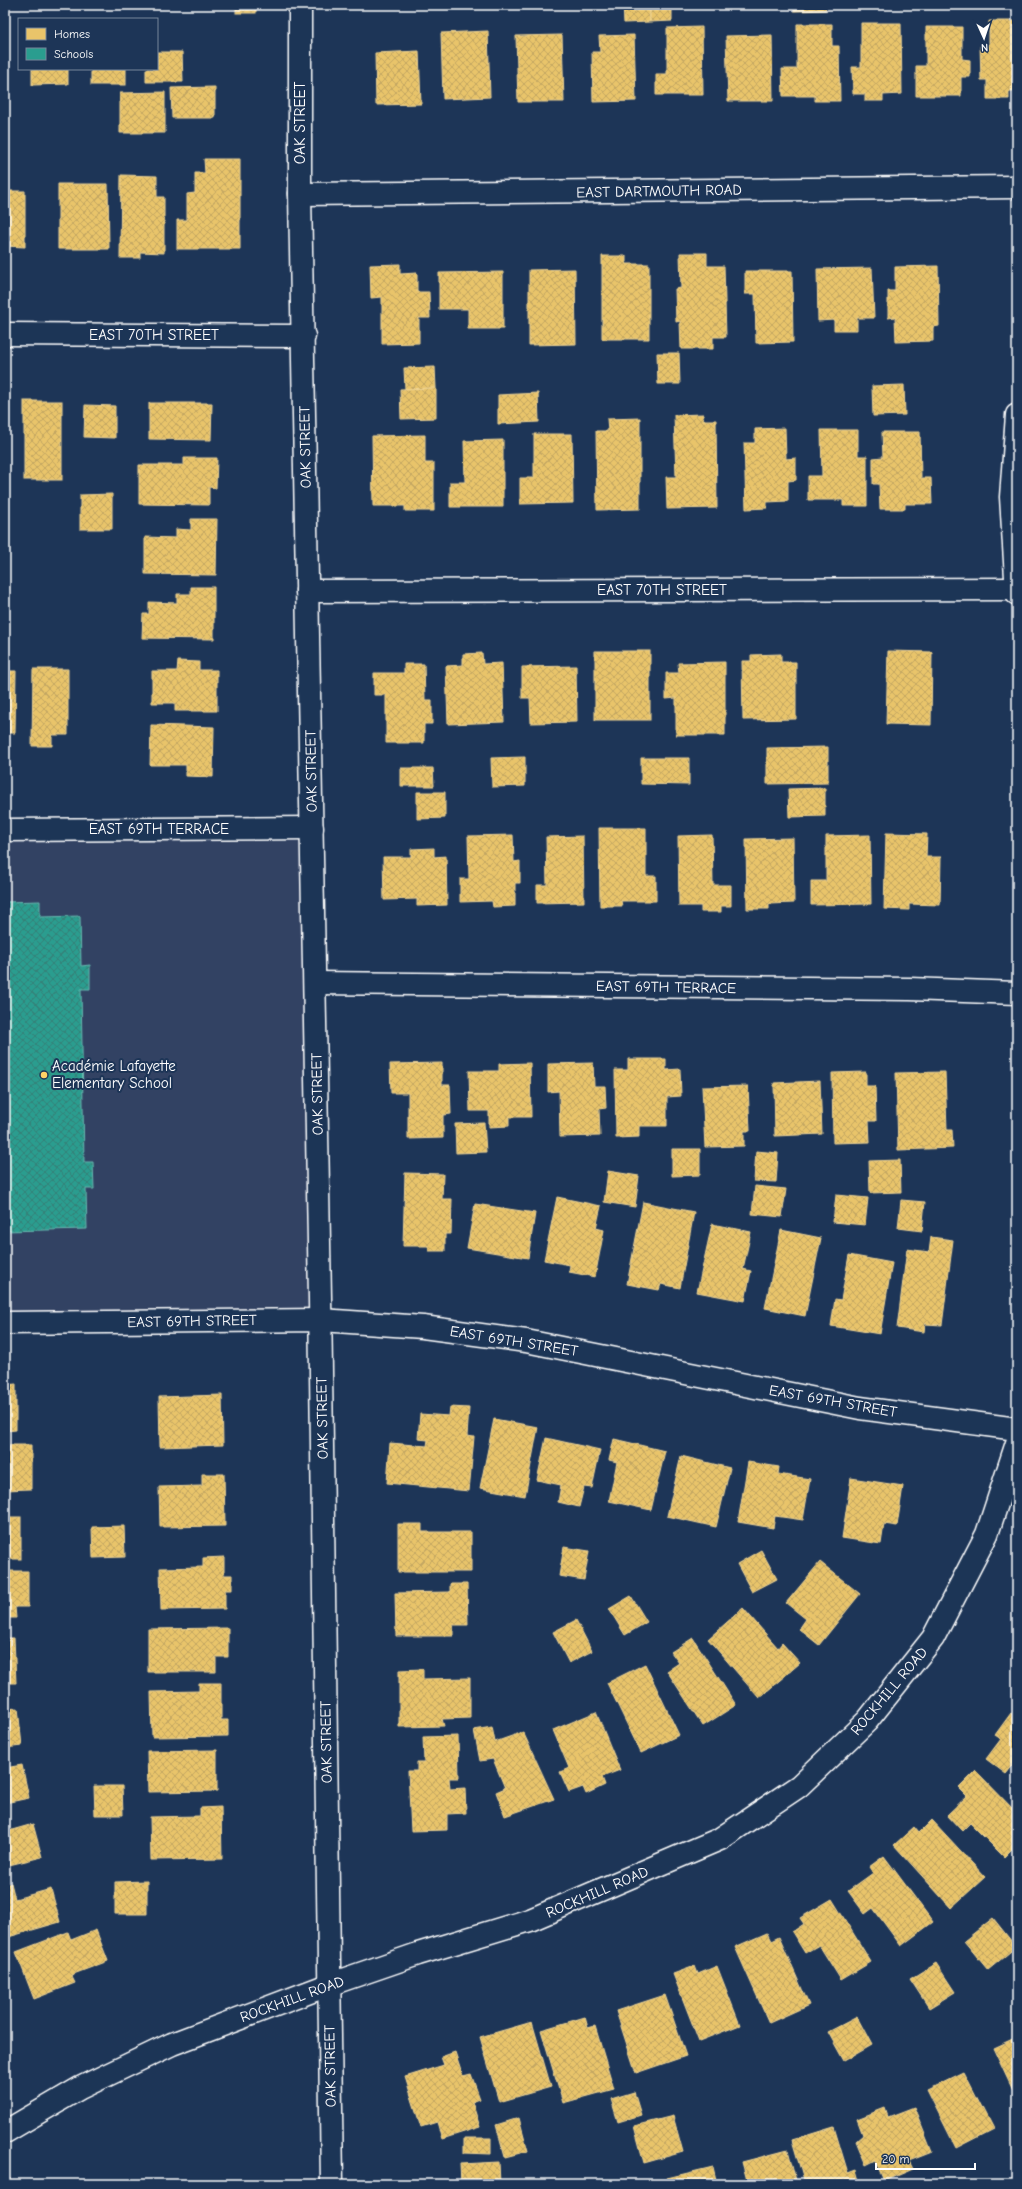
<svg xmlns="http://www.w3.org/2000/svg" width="1022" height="2189" font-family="'Comic Neue',sans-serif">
  <defs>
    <pattern id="homes-cross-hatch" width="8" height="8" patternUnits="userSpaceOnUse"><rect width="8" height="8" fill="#e9c46a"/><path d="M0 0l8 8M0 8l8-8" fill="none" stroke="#c2a662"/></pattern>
    <pattern id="schools-cross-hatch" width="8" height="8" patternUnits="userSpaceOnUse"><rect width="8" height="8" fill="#2a9d8f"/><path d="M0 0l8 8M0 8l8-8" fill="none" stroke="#368178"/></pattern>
  </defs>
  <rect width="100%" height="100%" fill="#1d3557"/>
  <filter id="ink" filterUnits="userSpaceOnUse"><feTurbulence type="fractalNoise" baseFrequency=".025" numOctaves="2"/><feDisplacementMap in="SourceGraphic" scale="8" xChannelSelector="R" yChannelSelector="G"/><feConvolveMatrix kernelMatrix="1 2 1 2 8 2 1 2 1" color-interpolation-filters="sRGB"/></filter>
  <g filter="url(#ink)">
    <!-- built -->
    <path fill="#314264" d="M5,841h296l9,472 -305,2z"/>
    <!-- homes -->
    <g fill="url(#homes-cross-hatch)" stroke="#f0d697">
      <rect x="236" y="5" width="20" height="8"/>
      <path d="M623,5h27v17l-26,1z"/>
      <path d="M650,5h22v16l-22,1z"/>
      <path d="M794,5h31l1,5 -32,1z"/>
      <path d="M900,5h27v1l-27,1z"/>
      <path d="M989,21h28v70h-8v8h-22v-19h-6l-1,-34 9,-1z"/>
      <path d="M861,23h40l1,71 -19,1v6h-18v-7h-12l-1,-27h9z"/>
      <path d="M797,24h35v22h7l1,55h-25v-5h-32l-1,-27h15z"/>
      <path d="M702,27l1,68h-47v-21h11v-46z"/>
      <path d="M926,27h36v32l8,1v17h-9v19h-45v-30h10z"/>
      <path d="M488,31l2,66 -47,2 -2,-66z"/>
      <path d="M562,35l2,67h-46l-2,-66z"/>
      <path d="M634,35l2,66 -43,1 -1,-50h8l-1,-16z"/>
      <path d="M772,35l1,66h-45l-2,-65z"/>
      <path d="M419,51l2,53 -45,1 -1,-52z"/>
      <path d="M157,52h25l1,30h-37v-13h11z"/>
      <path d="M32,69h36v15l-36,1z"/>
      <rect x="91" y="69" width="35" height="16"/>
      <path d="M215,87v31h-43l-1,-30z"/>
      <path d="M165,92v41h-45v-40z"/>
      <path d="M204,159h36v90h-63v-29h10v-26l8,-1v-20h10z"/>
      <path d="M121,175l36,1v21h7v56l-24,-1v6h-20z"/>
      <path d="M58,184h50l1,65h-51z"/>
      <path d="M5,191h20v56l-20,-1z"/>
      <path d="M680,253h27v13h17l2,71h-13v12h-32l-1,-28 -4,1 -1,-33 6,-1z"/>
      <path d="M602,256h24v8h23v75h-47z"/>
      <path d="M400,264v10l17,-1v19h12l1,26h-11v25l-37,1v-47l-11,1 -1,-33z"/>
      <path d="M938,266l1,60 -6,1v14l-37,1 -1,-25 -7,1v-27h7v-24z"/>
      <path d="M872,268l2,50h-17v12h-23v-10l-16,1 -1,-52z"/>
      <path d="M575,269l1,75 -47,1v-75z"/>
      <path d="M745,271h47l1,71 -37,1 -1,-49h-10z"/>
      <path d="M503,272v57h-35v-20h-29v-36z"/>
      <path d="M657,353h22l1,31h-22z"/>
      <path d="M435,367l1,21 -31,1 -1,-21z"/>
      <path d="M904,385l1,30 -32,1 -1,-30z"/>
      <path d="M436,388v30l-35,1 -1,-30z"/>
      <path d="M538,393l1,29 -41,2v-29z"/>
      <rect x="24" y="401" width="38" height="79"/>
      <path d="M149,403h63l-1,37 -62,-1z"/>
      <path d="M85,405l30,1v32l-31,-1z"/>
      <path d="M703,414v6h13l1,88 -50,1 -1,-32h10l-2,-62z"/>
      <path d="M640,418v91l-43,1 -1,-79h12l-1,-12z"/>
      <path d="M785,428l1,31 10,-1v22l-8,1v20l-21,1v6l-21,1 -2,-66h11v-14z"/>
      <path d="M821,430h37v26h9v50h-24v-6h-35v-24h14z"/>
      <path d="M882,432h38l1,46h10l1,26h-27v5h-25l-1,-25h-6v-26l10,-1z"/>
      <path d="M534,434h38l1,69 -53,1v-26h14z"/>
      <path d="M425,435v28h9v48h-29v-5h-32l-1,-70z"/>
      <path d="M503,440v67h-53v-25h15l-1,-41z"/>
      <path d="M184,458h33l-1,30 -7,-1v18l-70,-1v-39h45z"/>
      <path d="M112,494v35h-32v-34z"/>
      <path d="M191,519h26l-1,56 -71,-1v-37l31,1v-9l15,1z"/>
      <path d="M191,587h23v52l-72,-1 1,-24h6v-12l28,1v-9h14z"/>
      <rect x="595" y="651" width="55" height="69"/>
      <path d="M888,651l44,1 -1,73 -45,-1z"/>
      <path d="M482,653l1,11 19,-1 2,59 -56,2 -2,-58 17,-1v-11z"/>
      <path d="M781,654v8h15v57l-53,1 -1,-59h9v-6z"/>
      <path d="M178,661l21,1v8h18v41h-42v-8h-23v-32h25z"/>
      <path d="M725,662v73h-49v-37l-10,1v-26h13l-1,-10z"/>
      <path d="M404,664h20l1,36h7v24h-8v19h-38v-48h-12v-22h30z"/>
      <path d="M576,666l1,56 -46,1 -1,-25h-8v-31z"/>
      <path d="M33,669h35v66h-16v11h-20z"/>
      <path d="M5,671h11l-1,62h-10z"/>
      <path d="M151,725l63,2 -1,50 -27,-1v-11h-36z"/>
      <path d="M828,747v36l-61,1v-36z"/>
      <path d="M525,757v29l-33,1 -1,-29z"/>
      <path d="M641,758h48v27l-48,-1z"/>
      <path d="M401,768h32l1,18h-33z"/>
      <path d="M825,788v28l-36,1 -1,-28z"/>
      <path d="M417,792h28v26l-28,1z"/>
      <path d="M599,828h47v48h10v25h-35l1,5h-22z"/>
      <path d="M886,833l41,1 -1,23h15l-1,48 -31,-1v6l-25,-1z"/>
      <path d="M513,835l1,27 6,-1v22h-5v23l-22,1 -1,-6 -32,1v-23h9l-1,-43z"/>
      <path d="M712,835l1,50h18v21h-10v6h-20v-6h-22l-1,-70z"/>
      <path d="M870,835l1,69 -60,1v-24h15v-45z"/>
      <path d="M583,836l1,66 -47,1v-18h10l-1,-48z"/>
      <path d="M793,838l1,65 -25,1v5h-22l-1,-70z"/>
      <path d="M434,848v9l12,-1 1,49 -30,1v-7l-33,1 -1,-43h28v-8z"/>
      <path d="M628,1059h38v11l14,-1 1,27 -14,1v29h-28v11l-23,1 -1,-68h13z"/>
      <path d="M442,1063v22h8l1,29 -8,1v23l-35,1v-46h-17l-1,-29z"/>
      <path d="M530,1063l1,54h-22v9l-20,1v-16h-19l-1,-40h30v-7z"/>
      <path d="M593,1063l1,23h11l1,22 -7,1 1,27 -40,1 -1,-46 -11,1v-28z"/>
      <path d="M866,1072v14h9l1,35h-7l1,21 -37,1 -1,-70z"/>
      <path d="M945,1072l2,58h5l1,18 -55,2 -2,-77z"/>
      <path d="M820,1081l2,53 -47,2 -1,-53z"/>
      <path d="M748,1086l2,45h-6v15l-39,1 -3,-60z"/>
      <path d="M484,1123l2,29 -30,1 -1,-29z"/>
      <path d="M672,1149h28v26l-28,1z"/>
      <path d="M756,1151l22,2 -2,29 -22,-1z"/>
      <path d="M900,1160l1,32 -31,1 -1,-32z"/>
      <path d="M608,1171l31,5 -4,31 -31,-5z"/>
      <path d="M405,1173l38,1 -1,25h10l-1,35h-6v17h-16l-1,-5h-25z"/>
      <path d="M755,1186l31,3 -4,28 -30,-3z"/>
      <path d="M836,1195l32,3 -3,27 -32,-3z"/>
      <path d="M557,1197l44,9 -5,22 8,2 -9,47 -26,-5 1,-7 -26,-5z"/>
      <path d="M901,1200l24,2 -3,29 -24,-3z"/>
      <path d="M643,1202l51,10 -14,76 -19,-4 -2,6 -32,-6z"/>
      <path d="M475,1204l60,9 -7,45 -61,-10z"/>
      <path d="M712,1224l39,8 -8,37 8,2 -6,30 -48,-9z"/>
      <path d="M781,1230l40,8 -16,78 -40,-8z"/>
      <path d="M931,1237l22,3 -11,85 -17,-1 -1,8 -27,-4 10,-79 22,3z"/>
      <path d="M849,1255l43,8 -12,71 -49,-8 4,-27 6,1z"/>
      <path d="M16,1384v46l-11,1v-46z"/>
      <path d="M222,1395l1,50 -63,2 -1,-50z"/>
      <path d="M450,1407l19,1 -2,28 7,1 -5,54 -82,-8 3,-40 37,3 1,-6 -10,-1 2,-25 29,2z"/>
      <path d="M494,1419l44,8 -13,69 -45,-8z"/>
      <path d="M546,1438l54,12 -8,38 -8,-1 -5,20 -21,-5 3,-17 -24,-5z"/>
      <path d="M614,1439l51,12 -14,59 -42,-9 8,-39 -8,-2z"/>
      <path d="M5,1445h26v44l-26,1z"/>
      <path d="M681,1456l49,12 -14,59 -49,-11z"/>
      <path d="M748,1462l31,5 -1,7 32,5 -7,41 -28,-4 -2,12 -35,-6z"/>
      <path d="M202,1474h22l1,52 -65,1 -1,-40 43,-1z"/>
      <path d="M851,1478l52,8 -6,40 -13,-2 -3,20 -39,-6z"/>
      <rect x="5" y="1517" width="16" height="42"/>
      <path d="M398,1524h24v8h49v40h-73z"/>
      <path d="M124,1526l1,31 -32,1 -1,-31z"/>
      <path d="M564,1547l25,4 -5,29 -25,-4z"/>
      <path d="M761,1550l16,29 -25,13 -15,-28z"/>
      <path d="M224,1557v18h8v15h-7v19l-64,1 -1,-42 43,-1v-9z"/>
      <path d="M820,1562l40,32 -41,51 -20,-16 7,-10 -20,-16z"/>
      <path d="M5,1571h23v36h-13l1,11h-11z"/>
      <path d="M450,1584h17l1,41h-15v11h-57l-1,-43 55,-1z"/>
      <path d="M631,1596l16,26 -22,13 -16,-26z"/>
      <path d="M743,1608l35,40 4,-5 18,20 -41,35 -51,-59z"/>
      <path d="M576,1620l16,31 -23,12 -16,-31z"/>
      <path d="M228,1628v29h-12v15h-68v-43z"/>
      <path d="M5,1638h9l2,45h-11z"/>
      <path d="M693,1638l43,67 -33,21 -36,-55 12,-8 -8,-11z"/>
      <path d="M645,1664l34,71 -38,18 -34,-70z"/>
      <path d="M423,1669v10l47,-1v40l-28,1 2,7 -45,1v-57z"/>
      <path d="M199,1683h22v37h7v16l-76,1 -1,-45 48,-1z"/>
      <path d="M18,1708l4,38 -17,2v-39z"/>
      <path d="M596,1712l24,58 -18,7 3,8 -19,9 -3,-7 -14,5 -9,-20 9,-4 -16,-38z"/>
      <path d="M1011,1713l6,4v49l-3,-2 -8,10 -20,-15 15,-20 -6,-4z"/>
      <path d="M492,1727l3,15 28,-10 31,67 -49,17 -9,-24 9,-4 -12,-29 -13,2 -6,-31z"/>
      <path d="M458,1736l1,42h-10l1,11 15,-1 1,25 -19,1v16l-36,1 -3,-60h9v-9h7l-1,-25z"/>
      <path d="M217,1750v41l-69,1 -1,-41z"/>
      <path d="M22,1765l7,33 -24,5v-35z"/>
      <path d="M976,1771l41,42v31l-13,13 -34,-34 -8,8 -15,-16 20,-19 -8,-8z"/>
      <path d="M94,1786h28l1,29h-28z"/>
      <path d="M221,1807l1,52 -71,1 -1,-43 50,-1v-8z"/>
      <path d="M932,1820l53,57 -34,31 -57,-63 20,-18 5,6z"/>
      <path d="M33,1824l9,33 -37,9v-34z"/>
      <path d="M884,1856l49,66 -32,24 -28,-38 -8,6 -17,-23 25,-18 -4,-6z"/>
      <path d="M147,1881v33h-32v-32z"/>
      <path d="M11,1883l4,16 36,-10 9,33 -55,16v-53z"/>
      <path d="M832,1899l39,63 -30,18 -22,-35 -14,8 -13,-21 12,-8 -4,-6z"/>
      <path d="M993,1918l23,29 -28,23 -24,-29z"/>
      <path d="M96,1930l12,31 -37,14 4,8 -41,16 -18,-47 52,-20 3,8z"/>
      <path d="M767,1933l4,8 8,-4 30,68 -40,18 -34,-76z"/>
      <path d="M936,1963l19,29 -26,16 -19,-29z"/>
      <path d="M695,1966l3,8 19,-8 23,59 -41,16 -26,-67z"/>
      <path d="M665,1995l21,61 -50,17 -20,-62z"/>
      <path d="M585,2017l3,11 7,-2 19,63 -51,14 -22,-73z"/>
      <path d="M857,2017l15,28 -28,16 -16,-29z"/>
      <path d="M532,2022l19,65 -52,15 -19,-65z"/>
      <path d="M1017,2037v62l-24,-51z"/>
      <path d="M455,2052l8,24 8,-2 9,25 -8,3 8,25 -38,12 -5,-17 -16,5 -16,-50 39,-12 -3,-8z"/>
      <path d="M964,2072l29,57 -37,19 -29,-58z"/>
      <path d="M634,2092l7,23 -23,7 -7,-23z"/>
      <path d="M914,2107l18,45 -23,9 4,8 -28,12 -9,-21 -10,5 -10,-24 7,-6 -6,-16 28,-11 3,9z"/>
      <path d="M673,2116l10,36 -39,11 -10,-37z"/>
      <path d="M519,2118l9,33 -23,6 -9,-32z"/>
      <path d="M834,2127l14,46 8,-3 4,14h-55l-13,-44z"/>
      <path d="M464,2138h27v16l-27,-1z"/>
      <path d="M788,2150l9,34h-49l-6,-22z"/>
      <path d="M499,2162l1,22h-39l-1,-20z"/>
      <path d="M713,2167l4,17h-48l-2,-6z"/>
    </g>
    <!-- schools -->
    <path fill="url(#schools-cross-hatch)" stroke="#6abab1" d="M40,901v16l40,-1 1,50 9,-1v24h-9l3,173h9l1,27h-8l1,40 -82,2v-329z"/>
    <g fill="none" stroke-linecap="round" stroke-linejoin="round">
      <!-- minor casing -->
      <g stroke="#fff" stroke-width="25">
        <g id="minor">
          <path d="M300,5v189l20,1104 12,886"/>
          <path d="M300,194l717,-7"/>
          <path d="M5,334l299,2"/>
          <path d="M1017,415l-6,82 6,97"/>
          <path d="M307,591l710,-2"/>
          <path d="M5,830l307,-2"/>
          <path d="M315,983l595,6 107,4"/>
          <path d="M5,1323l316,-3 102,7 103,14 334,67 157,21"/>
          <path d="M5,2132l75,-44 92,-44 156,-59 90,-31 112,-34 190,-81 79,-53 68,-65 66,-83 54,-104 30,-91"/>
        </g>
      </g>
      <!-- minor -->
      <use href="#minor" stroke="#1d3557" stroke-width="22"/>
    </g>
  </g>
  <!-- markers -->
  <circle fill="#ffd166" stroke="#1d3557" stroke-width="1.5" cx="44" cy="1075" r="4"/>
  <g text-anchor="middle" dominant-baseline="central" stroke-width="4" stroke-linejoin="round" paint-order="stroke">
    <!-- street labels -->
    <g font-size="15" fill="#fff" stroke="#1d3557">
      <text transform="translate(300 123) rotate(-90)">OAK STREET</text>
      <text transform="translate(659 191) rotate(-1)">EAST DARTMOUTH ROAD</text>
      <text x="154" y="335">EAST 70TH STREET</text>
      <text transform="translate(305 447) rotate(-91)">OAK STREET</text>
      <text x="662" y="590">EAST 70TH STREET</text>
      <text transform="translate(311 771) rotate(-91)">OAK STREET</text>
      <text x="159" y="829">EAST 69TH TERRACE</text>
      <text transform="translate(666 987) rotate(1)">EAST 69TH TERRACE</text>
      <text transform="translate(317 1094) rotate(-91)">OAK STREET</text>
      <text transform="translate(192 1321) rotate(-1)">EAST 69TH STREET</text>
      <text transform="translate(514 1341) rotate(9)">EAST 69TH STREET</text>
      <text transform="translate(833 1401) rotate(10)">EAST 69TH STREET</text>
      <text transform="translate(322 1418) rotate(-91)">OAK STREET</text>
      <text transform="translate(889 1691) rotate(-50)">ROCKHILL ROAD</text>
      <text transform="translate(326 1742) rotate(-91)">OAK STREET</text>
      <text transform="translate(597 1892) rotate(-23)">ROCKHILL ROAD</text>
      <text transform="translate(292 1999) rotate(-20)">ROCKHILL ROAD</text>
      <text transform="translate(330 2066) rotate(-91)">OAK STREET</text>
    </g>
    <!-- poi labels -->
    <g font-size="15" fill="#fff" stroke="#1d3557" text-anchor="start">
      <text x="52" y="1066">Académie Lafayette<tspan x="52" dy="17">Elementary School</tspan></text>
    </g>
  </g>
  <!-- margin -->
  <rect width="1022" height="2189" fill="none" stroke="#1d3557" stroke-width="20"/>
  <rect x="10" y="10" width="1002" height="2169" fill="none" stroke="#fff" stroke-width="1.5" filter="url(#ink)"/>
  <!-- legend -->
  <rect x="18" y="18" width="140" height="52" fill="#1d3557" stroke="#77869a"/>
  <rect x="26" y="28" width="20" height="12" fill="#e9c46a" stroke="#77869a"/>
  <text x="54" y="38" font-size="12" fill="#ffffff">Homes</text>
  <rect x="26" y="48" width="20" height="12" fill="#2a9d8f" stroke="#77869a"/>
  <text x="54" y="58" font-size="12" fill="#ffffff">Schools</text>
  <!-- north arrow -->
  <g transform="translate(984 38) rotate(177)" stroke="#1d3557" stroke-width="3" paint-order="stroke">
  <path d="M0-3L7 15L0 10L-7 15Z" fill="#ffffff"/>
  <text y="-6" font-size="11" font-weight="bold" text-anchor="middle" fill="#ffffff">N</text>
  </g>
  <!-- scale -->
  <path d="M876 2163v6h99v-6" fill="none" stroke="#ffffff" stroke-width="2"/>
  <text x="882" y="2163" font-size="12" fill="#ffffff" stroke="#1d3557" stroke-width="3" paint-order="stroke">20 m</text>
</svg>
